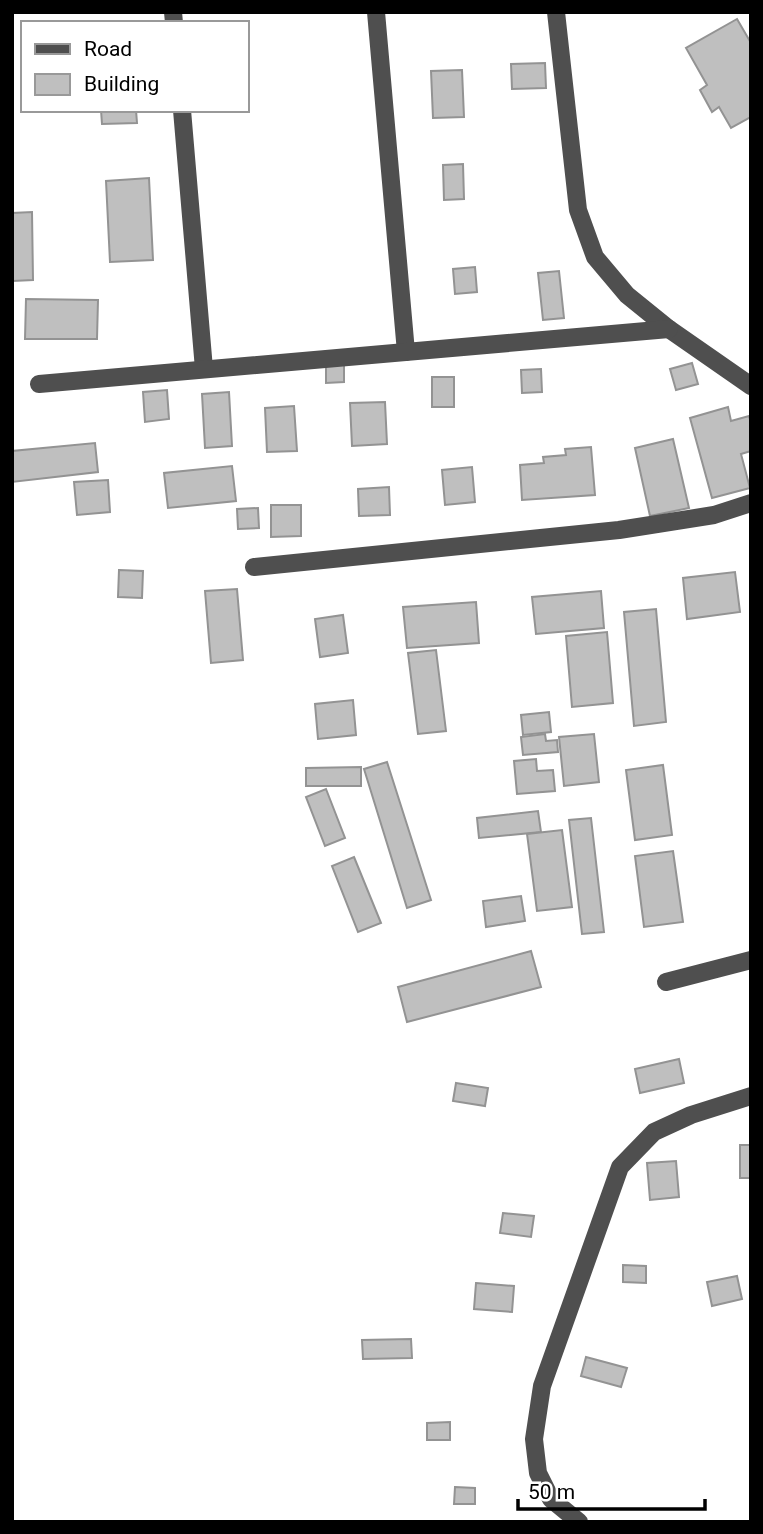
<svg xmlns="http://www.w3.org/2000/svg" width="763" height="1534" font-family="Roboto,sans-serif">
  <rect width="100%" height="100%" fill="#fff"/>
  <!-- building -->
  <g fill="#bfbfbf" stroke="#939393" stroke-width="2">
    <path d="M737,19l14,24v74l-20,11 -12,-21 -7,5 -12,-22 7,-5 -21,-37z"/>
    <path d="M545,63l1,25 -34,1 -1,-25z"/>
    <path d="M462,70l2,47 -31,1 -2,-47z"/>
    <path d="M101,110h35l1,13 -35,1z"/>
    <path d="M463,164l1,35 -20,1 -1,-35z"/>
    <path d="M149,178l4,82 -43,2 -4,-81z"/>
    <path d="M32,212l1,68 -20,1 -1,-68z"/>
    <path d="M475,267l2,25 -22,2 -2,-25z"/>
    <path d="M559,271l5,47 -21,2 -5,-47z"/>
    <path d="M26,299l72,1 -1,39h-72z"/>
    <path d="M692,363l6,21 -22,6 -6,-21z"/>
    <path d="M326,365h18v17l-18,1z"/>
    <path d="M541,369l1,23 -20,1 -1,-23z"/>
    <rect x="432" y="377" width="22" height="30"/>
    <path d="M167,390l2,29 -24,3 -2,-30z"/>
    <path d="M229,392l3,54 -27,2 -3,-54z"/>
    <path d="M385,402l2,42 -35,2 -2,-43z"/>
    <path d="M294,406l3,45 -30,1 -2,-44z"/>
    <path d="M728,407l3,14 18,-5 2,7v28l-10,3 9,34 -38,10 -22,-80z"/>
    <path d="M673,439l16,69 -39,8 -15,-68z"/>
    <path d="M95,443l3,29 -86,10v-31z"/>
    <path d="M591,447l4,48 -73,5 -2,-35 24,-2 -1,-6 23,-2 -1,-6z"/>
    <path d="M232,466l4,35 -68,7 -4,-35z"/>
    <path d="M472,467l3,35 -30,3 -3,-35z"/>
    <path d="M108,480l2,32 -33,3 -3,-33z"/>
    <path d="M389,487l1,28 -31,1 -1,-27z"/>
    <path d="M271,505h30v31l-30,1z"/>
    <path d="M258,508l1,20 -21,1 -1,-20z"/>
    <path d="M119,570l24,1 -1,27 -24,-1z"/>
    <path d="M735,572l5,40 -53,7 -4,-41z"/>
    <path d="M237,589l6,71 -32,3 -6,-72z"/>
    <path d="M601,591l3,37 -68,6 -4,-37z"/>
    <path d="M476,602l3,41 -72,5 -4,-41z"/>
    <path d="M656,609l10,113 -32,4 -10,-114z"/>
    <path d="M343,615l5,38 -28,4 -5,-38z"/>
    <path d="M607,632l6,71 -41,4 -6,-71z"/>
    <path d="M436,650l10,81 -28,3 -10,-81z"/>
    <path d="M353,700l3,35 -38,4 -3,-35z"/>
    <path d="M549,712l2,20 -28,3 -2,-20z"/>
    <path d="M545,734l1,7 11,-1 1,12 -35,3 -2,-18z"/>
    <path d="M594,734l5,48 -35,4 -5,-49z"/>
    <path d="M536,759l1,12 16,-1 2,21 -38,3 -3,-33z"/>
    <path d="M387,762l44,138 -24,8 -43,-139z"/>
    <path d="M663,765l9,70 -37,5 -9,-70z"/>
    <path d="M361,767v19h-55v-18z"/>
    <path d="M326,789l19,49 -20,8 -19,-49z"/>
    <path d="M538,811l3,21 -62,6 -2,-20z"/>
    <path d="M591,818l13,114 -22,2 -13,-114z"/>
    <path d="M562,830l10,77 -35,4 -10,-77z"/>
    <path d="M673,851l10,71 -39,5 -9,-71z"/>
    <path d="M354,857l27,66 -23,9 -26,-66z"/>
    <path d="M521,896l4,25 -39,6 -3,-26z"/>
    <path d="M531,951l10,36 -134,35 -9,-35z"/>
    <path d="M679,1059l5,24 -44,10 -5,-24z"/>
    <path d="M456,1083l32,5 -3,18 -32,-5z"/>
    <rect x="740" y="1145" width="11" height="33"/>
    <path d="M676,1161l3,36 -29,3 -3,-37z"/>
    <path d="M503,1213l31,3 -3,21 -31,-4z"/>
    <path d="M623,1265l23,1v17l-23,-1z"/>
    <path d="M737,1276l5,23 -30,7 -5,-24z"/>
    <path d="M476,1283l38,3 -2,26 -38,-3z"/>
    <path d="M411,1339l1,19 -49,1 -1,-19z"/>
    <path d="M586,1357l41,11 -6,19 -40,-11z"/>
    <path d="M450,1422v18h-23v-17z"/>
    <path d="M455,1487l20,1v16h-21z"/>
  </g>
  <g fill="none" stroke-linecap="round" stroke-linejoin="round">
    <!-- minor -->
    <g stroke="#4f4f4f" stroke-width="18">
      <path d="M173,12l1,11"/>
      <path d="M376,12l30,340"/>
      <path d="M556,12l22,198 17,47 32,38 42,34 82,57"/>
      <path d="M182,110l22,259"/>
      <path d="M39,384l630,-55"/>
      <path d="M254,567l365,-37 95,-15 37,-12"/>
      <path d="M666,982l85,-22"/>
      <path d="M579,1522l-28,-23 -13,-26 -4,-34 8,-53 78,-219 34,-35 37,-17 60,-19"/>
    </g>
  </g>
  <!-- border -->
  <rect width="763" height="1534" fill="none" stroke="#000000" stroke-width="28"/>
  <!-- legend -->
  <rect x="21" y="21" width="228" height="91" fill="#ffffff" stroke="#999999" stroke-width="2"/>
  <rect x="35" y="44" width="35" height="10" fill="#4f4f4f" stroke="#999999" stroke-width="2"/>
  <text x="84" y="56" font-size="21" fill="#000000">Road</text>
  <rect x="35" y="74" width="35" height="21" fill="#bfbfbf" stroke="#999999" stroke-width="2"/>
  <text x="84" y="91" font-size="21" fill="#000000">Building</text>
  <!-- scale -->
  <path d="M518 1499v10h187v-10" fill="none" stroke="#000000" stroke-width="3.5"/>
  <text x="528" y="1499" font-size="21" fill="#000000" stroke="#ffffff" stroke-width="5" paint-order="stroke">50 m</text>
</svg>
